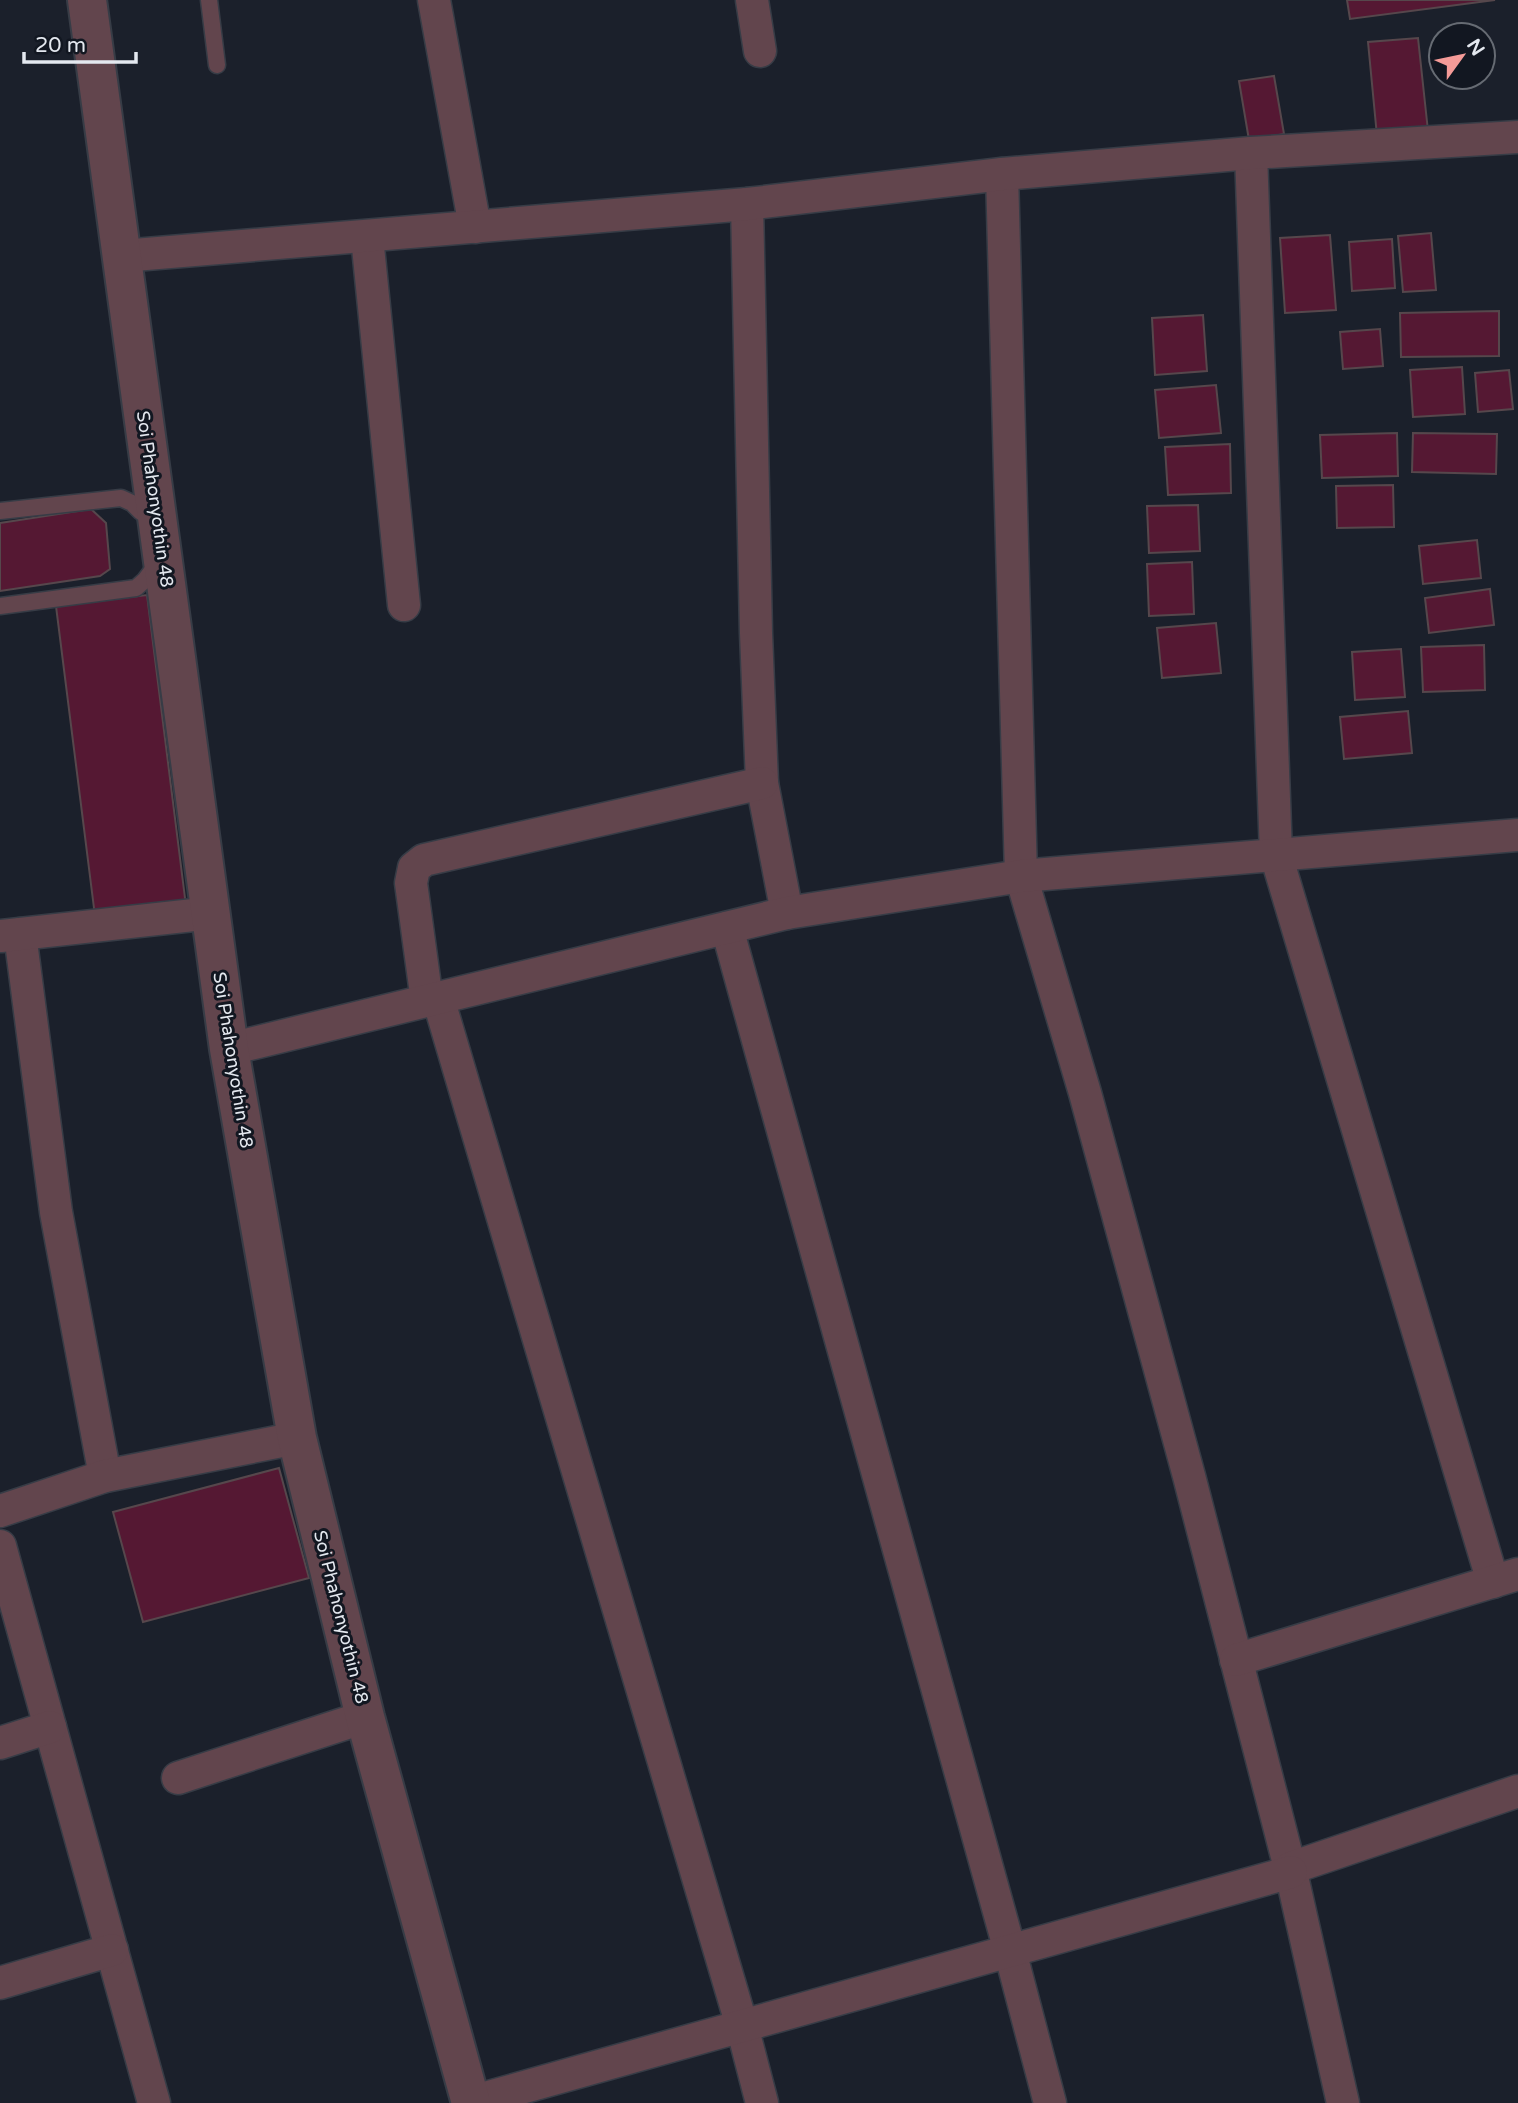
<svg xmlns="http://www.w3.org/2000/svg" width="1518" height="2103" font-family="'Varela Round',sans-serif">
  <rect width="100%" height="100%" fill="#1b202b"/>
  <!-- building -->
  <g fill="#551833" stroke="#56474c" stroke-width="2">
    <path d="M1347,0h148l-145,19z"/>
    <path d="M1418,38l10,93 -51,5 -9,-94z"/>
    <path d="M1274,76l10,58 -35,6 -10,-59z"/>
    <path d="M1431,233l5,57 -33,2 -5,-56z"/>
    <path d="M1330,235l6,75 -51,3 -5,-75z"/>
    <path d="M1392,239l3,49 -43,3 -3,-49z"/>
    <path d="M1499,311v45l-98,1 -1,-44z"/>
    <path d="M1203,315l4,56 -52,4 -3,-57z"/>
    <path d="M1380,329l3,37 -40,3 -3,-37z"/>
    <path d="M1462,367l3,47 -52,3 -3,-47z"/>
    <path d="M1509,370l4,39 -35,3 -3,-39z"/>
    <path d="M1216,385l5,48 -62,5 -4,-48z"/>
    <path d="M1397,433l1,43 -76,2 -2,-43z"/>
    <path d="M1413,433l84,1 -1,40 -84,-2z"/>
    <path d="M1230,444l1,49 -63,2 -3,-48z"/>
    <path d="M1393,485l1,42 -57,1 -1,-42z"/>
    <path d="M1198,505l2,46 -51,2 -2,-47z"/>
    <path d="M91,509l15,14 4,46 -10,7 -100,15v-68z"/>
    <path d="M1477,540l4,38 -58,6 -4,-38z"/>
    <path d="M1192,562l2,52 -45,2 -2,-52z"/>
    <path d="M1490,589l4,36 -65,8 -4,-35z"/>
    <path d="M147,595l39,311 -91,10 -39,-310z"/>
    <path d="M1216,623l5,50 -59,5 -5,-50z"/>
    <path d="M1484,645l1,45 -62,2 -2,-45z"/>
    <path d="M1401,649l4,48 -50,3 -3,-48z"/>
    <path d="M1408,711l4,42 -68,6 -4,-42z"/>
    <path d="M279,1468l30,110 -166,44 -30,-110z"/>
  </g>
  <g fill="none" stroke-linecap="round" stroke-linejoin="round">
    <!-- service casing -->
    <g stroke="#373c46" stroke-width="19">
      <g id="service">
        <path d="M209,0l8,65"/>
        <path d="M0,511l121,-13 11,5 9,9 13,-1"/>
        <path d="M0,606l136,-18 9,-8 6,-8 13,-2"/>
      </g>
    </g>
    <!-- minor casing -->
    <g stroke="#373c46" stroke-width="35">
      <g id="minor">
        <path d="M434,0l41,227"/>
        <path d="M752,0l8,51"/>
        <path d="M1251,153l25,702 217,727"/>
        <path d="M1002,174l19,702 64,217 104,383 102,396 52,231"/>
        <path d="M747,204l9,429 6,150 25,130"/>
        <path d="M367,237l37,368"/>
        <path d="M122,256l625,-52 255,-30 249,-21 267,-16"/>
        <path d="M727,928l283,1023 40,152"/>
        <path d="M20,934l36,278 49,264"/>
        <path d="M1,936l211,-23"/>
        <path d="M438,998l304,1028 20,77"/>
        <path d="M427,1001l-16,-118 3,-15 10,-8 338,-77"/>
        <path d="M229,1049l558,-136 234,-37 497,-41"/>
        <path d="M0,1511l105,-35 192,-38"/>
        <path d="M0,1546l154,557"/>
        <path d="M1236,1660l282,-86"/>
        <path d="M0,1743l50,-16"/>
        <path d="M178,1778l187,-61"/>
        <path d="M1291,1868l227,-77"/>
        <path d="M0,1983l112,-33"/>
        <path d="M471,2102l820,-230"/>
      </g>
    </g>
    <!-- tertiary casing -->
    <g stroke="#373c46" stroke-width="42">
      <path id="tertiary" d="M87,0l142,1049 68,389 68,279 106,386"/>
    </g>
    <!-- service -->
    <use href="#service" stroke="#62454d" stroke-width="16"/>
    <!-- minor -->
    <use href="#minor" stroke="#62454d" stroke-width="32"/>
    <!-- tertiary -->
    <use href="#tertiary" stroke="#62454d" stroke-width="38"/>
  </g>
  <g text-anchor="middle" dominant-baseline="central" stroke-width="6" stroke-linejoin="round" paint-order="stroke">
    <!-- street labels -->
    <g font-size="18" fill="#e4e8ef" stroke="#121721">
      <text transform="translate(155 499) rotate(82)">Soi Phahonyothin 48</text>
      <text transform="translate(233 1060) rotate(81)">Soi Phahonyothin 48</text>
      <text transform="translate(341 1617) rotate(76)">Soi Phahonyothin 48</text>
    </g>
  </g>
  <!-- north arrow -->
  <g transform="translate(1462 56) rotate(57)"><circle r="33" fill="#121721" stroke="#666b73" stroke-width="2"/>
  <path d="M0-5L12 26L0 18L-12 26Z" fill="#f59b98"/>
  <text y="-10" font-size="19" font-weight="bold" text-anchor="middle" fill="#e4e8ef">N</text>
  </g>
  <!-- scale -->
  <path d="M24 52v10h112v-10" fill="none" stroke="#e4e8ef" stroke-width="3.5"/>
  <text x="35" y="52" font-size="21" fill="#e4e8ef" stroke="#121721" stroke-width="5" paint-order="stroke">20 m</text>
</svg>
